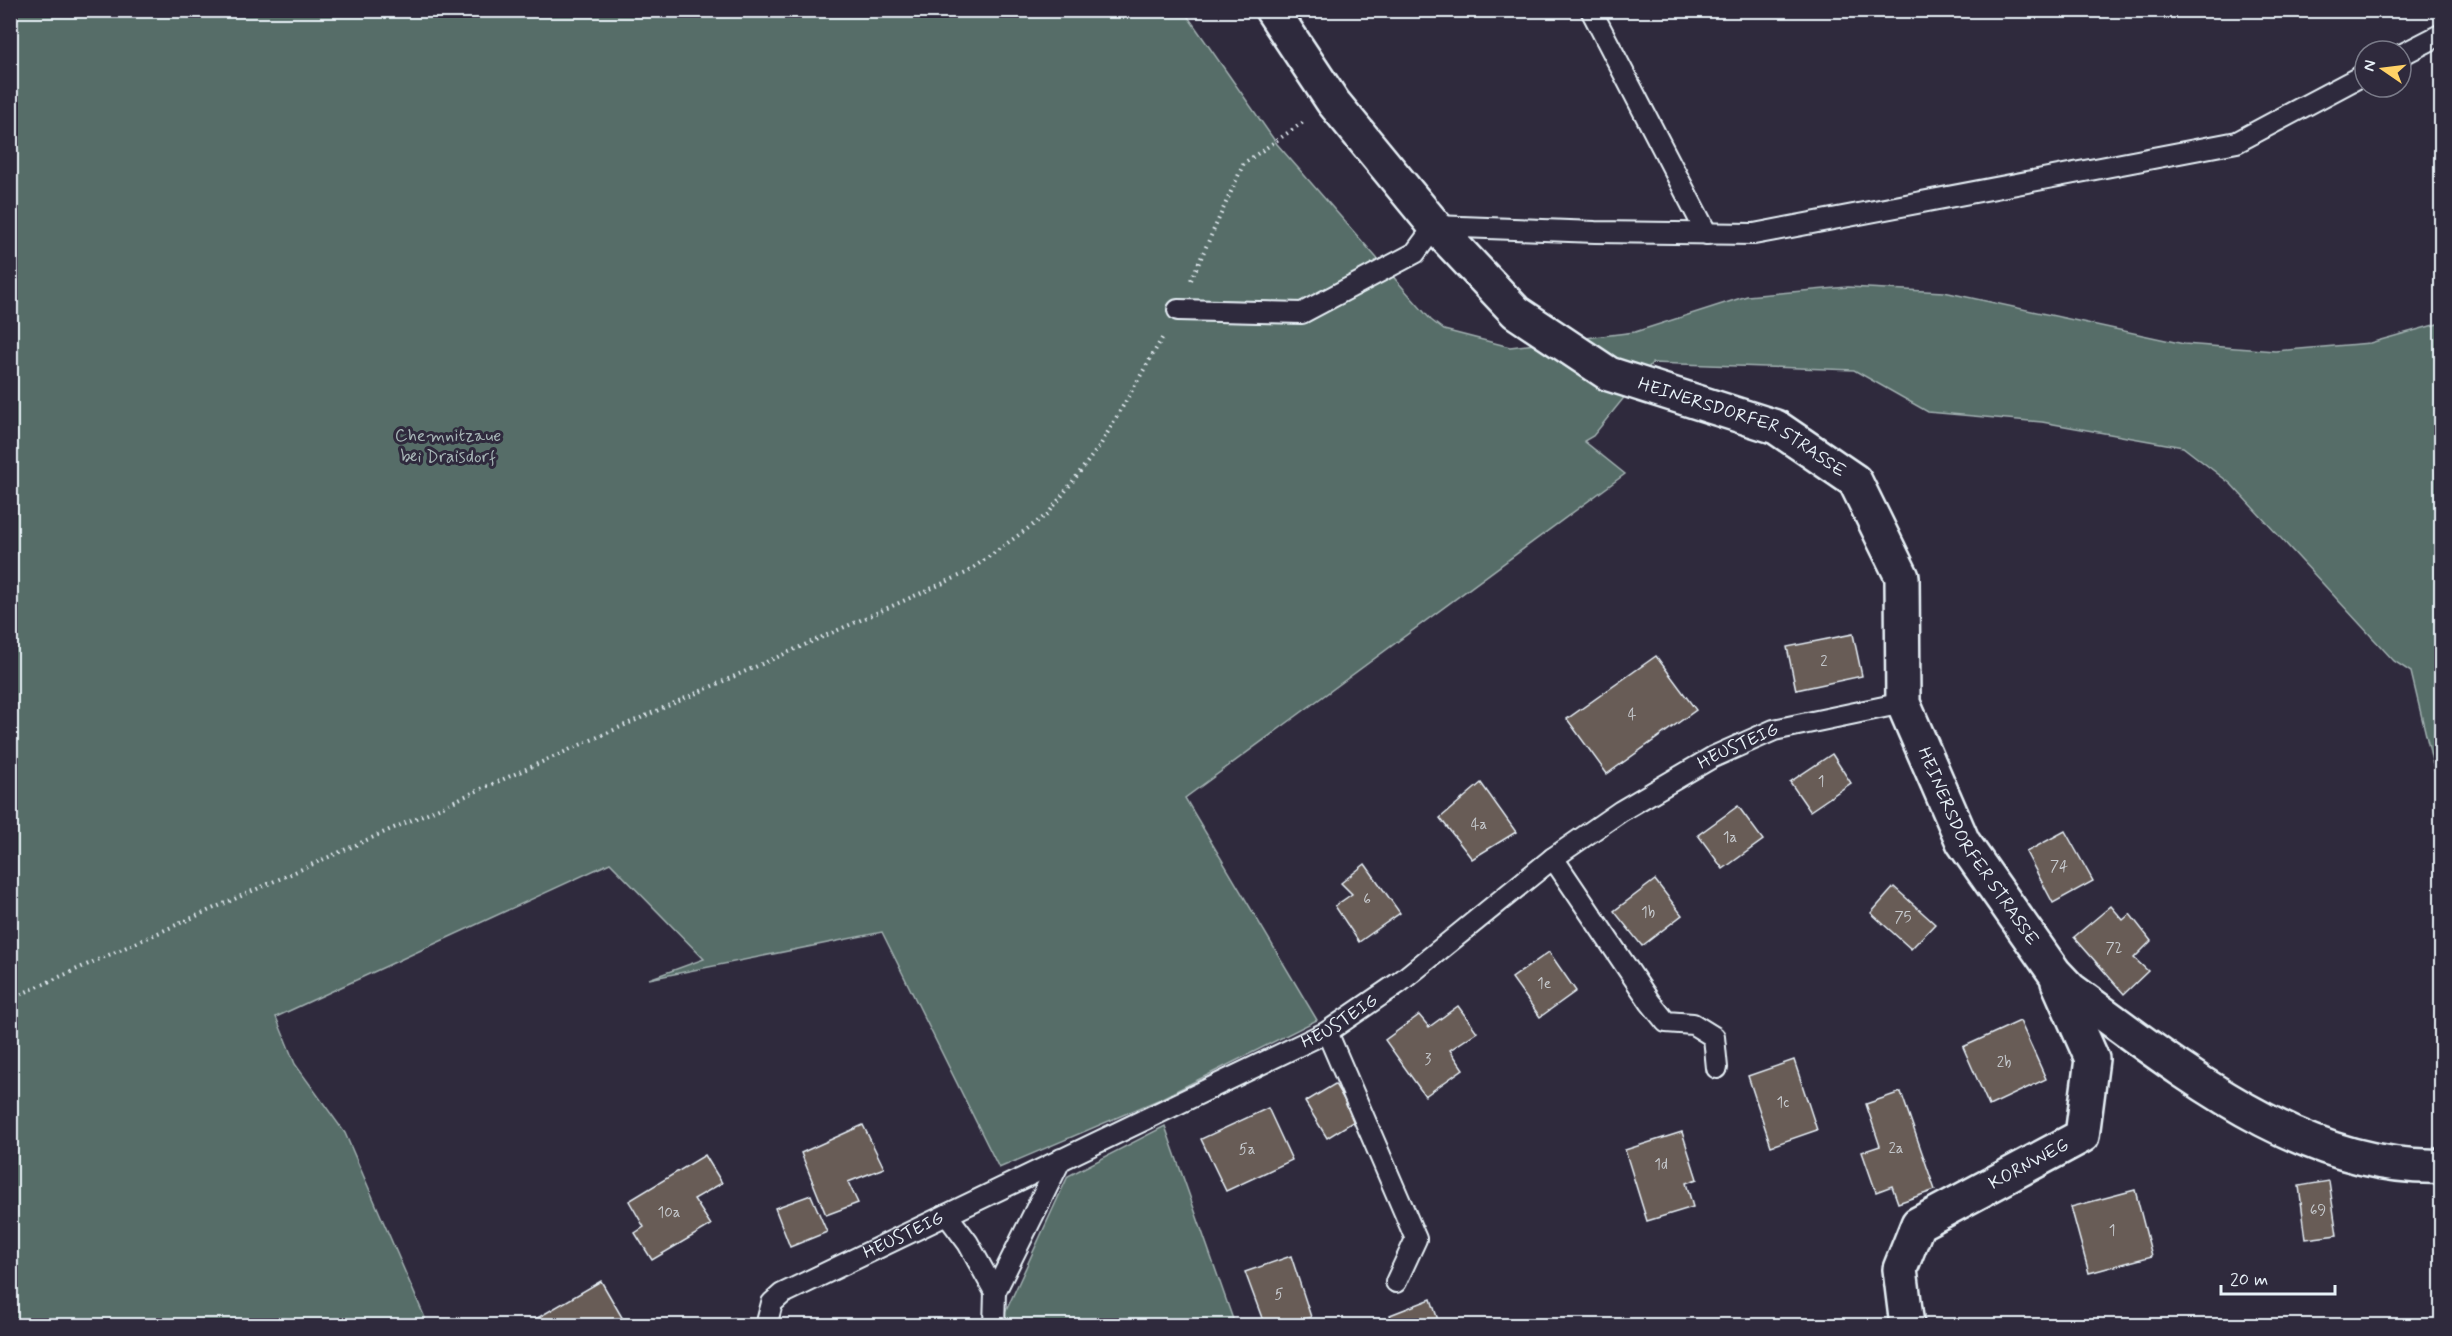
<svg xmlns="http://www.w3.org/2000/svg" width="2452" height="1336" font-family="Mynerve,sans-serif">
  <rect width="100%" height="100%" fill="#2f2a3d"/>
  <filter id="ink" filterUnits="userSpaceOnUse"><feTurbulence type="fractalNoise" baseFrequency=".0167" numOctaves="2"/><feDisplacementMap in="SourceGraphic" scale="12" xChannelSelector="R" yChannelSelector="G"/><feConvolveMatrix kernelMatrix="1 2 1 2 8 2 1 2 1" color-interpolation-filters="sRGB"/></filter>
  <g filter="url(#ink)">
    <!-- green -->
    <g fill="#576d68" stroke="#a0afb0" stroke-width="1.5">
      <path d="M10,11h1174l93,133 154,176 13,10 66,17 125,-15 112,-36 101,-9 96,5 240,52 91,7 95,-8 71,-20v475l-30,-126 -17,-11 -163,-177 -48,-37 -141,-25 -114,-10 -74,-42 -202,-7 -59,73 -9,5 41,33 -440,324 132,222 -159,80 -159,68 -117,-236 -233,47 55,-20 -94,-96 -334,154 19,47 50,69 83,192h-417z"/>
      <path d="M1165,1126l70,199 -236,1 69,-150z"/>
    </g>
    <!-- building -->
    <g fill="#685b57" stroke="#e8f1f8" stroke-width="1.5">
      <path d="M1853,634l9,42 -66,14 -9,-43z"/>
      <path d="M1656,656l40,54 -89,64 -40,-55z"/>
      <path d="M1832,754l19,29 -41,28 -20,-29z"/>
      <path d="M1481,783l35,49 -44,27 -32,-41z"/>
      <path d="M1738,806l25,34 -40,29 -25,-34z"/>
      <path d="M2065,831l28,50 -40,22 -27,-51z"/>
      <path d="M1365,864l35,49 -41,29 -24,-36 17,-12 -11,-11z"/>
      <path d="M1655,880l27,35 -40,31 -28,-35z"/>
      <path d="M1894,887l41,37 -24,25 -40,-36z"/>
      <path d="M2111,906l12,14 7,-6 21,27 -17,17 14,13 -24,23 -50,-57z"/>
      <path d="M1549,952l27,39 -36,26 -28,-39z"/>
      <path d="M1458,1006l19,26 -27,18 13,19 -38,27 -40,-56 34,-25 10,12z"/>
      <path d="M2020,1021l26,58 -57,27 -26,-59z"/>
      <path d="M1794,1060l23,70 -46,16 -23,-70z"/>
      <path d="M1335,1084l21,36 -29,18 -22,-36z"/>
      <path d="M1901,1092l34,98 -37,13 -6,-17 -16,6 -14,-40 18,-6 -14,-42z"/>
      <path d="M1268,1108l24,52 -66,31 -25,-52z"/>
      <path d="M863,1125l21,43 -36,14 10,21 -32,12 -25,-62z"/>
      <path d="M1682,1132l15,47 -11,4 7,24 -46,14 -22,-71z"/>
      <path d="M705,1155l17,28 -28,16 17,26 -59,35 -17,-27 9,-6 -15,-26z"/>
      <path d="M2329,1181l8,54 -31,4 -7,-53z"/>
      <path d="M2135,1190l17,66 -63,17 -18,-66z"/>
      <path d="M811,1195l16,37 -37,15 -15,-39z"/>
      <path d="M1291,1256l20,61 -23,9h-23l-20,-54z"/>
      <path d="M601,1281l26,45h-99l-1,-2z"/>
      <path d="M1431,1299l9,27h-46l-4,-11z"/>
    </g>
    <g fill="none" stroke-linecap="round" stroke-linejoin="round">
      <!-- service casing -->
      <g stroke="#e8f1f8" stroke-width="24">
        <g id="service">
          <path d="M1591,10l116,224"/>
          <path d="M2401,55l41,-21"/>
          <path d="M1178,310l124,3 113,-60 20,-27 160,6 159,2 483,-92 128,-68"/>
          <path d="M1553,858l97,144 16,20 27,2 21,13 3,31"/>
          <path d="M1327,1032l89,207 -20,43"/>
          <path d="M947,1215l21,28 27,49 -1,34"/>
          <path d="M995,1292l66,-133"/>
          <path id="s1" d="M766,1326l6,-23 10,-9 545,-262 73,-50 153,-124 68,-47 92,-54 61,-27 129,-27"/>
        </g>
      </g>
      <!-- minor casing -->
      <g stroke="#e8f1f8" stroke-width="38">
        <g id="minor">
          <path id="s2" d="M1272,10l61,92 102,124 81,86 93,62 167,53 79,54 47,96 1,126 60,139 91,130 17,18c108,78 230,181 371,176"/>
          <path id="s3" d="M1907,1326l-7,-57 18,-45 164,-88 10,-77 -34,-77"/>
        </g>
      </g>
      <!-- path -->
      <g stroke="#e8f1f8" stroke-width="4" stroke-dasharray="1.5 4.5" stroke-linecap="butt">
        <path d="M1191,280l53,-117 61,-42"/>
        <path d="M10,999l956,-426 82,-59 53,-70 63,-109"/>
        <path d="M724,1326l14,-9"/>
      </g>
      <!-- service -->
      <use href="#service" stroke="#2f2a3d" stroke-width="20"/>
      <!-- minor -->
      <use href="#minor" stroke="#2f2a3d" stroke-width="33"/>
    </g>
  </g>
  <g text-anchor="middle" dominant-baseline="central" stroke-width="6" stroke-linejoin="round" paint-order="stroke">
    <!-- number labels -->
    <g font-size="15" fill="#c8ccd0">
      <text x="1824" y="662">2</text>
      <text x="1632" y="715">4</text>
      <text x="1821" y="782">1</text>
      <text x="1479" y="825">4a</text>
      <text x="1730" y="838">1a</text>
      <text x="2059" y="867">74</text>
      <text x="1367" y="900">6</text>
      <text x="1648" y="913">1b</text>
      <text x="1903" y="918">75</text>
      <text x="2114" y="949">72</text>
      <text x="1544" y="984">1e</text>
      <text x="1428" y="1060">3</text>
      <text x="2004" y="1063">2b</text>
      <text x="1783" y="1103">1c</text>
      <text x="1896" y="1149">2a</text>
      <text x="1247" y="1150">5a</text>
      <text x="1661" y="1165">1d</text>
      <text x="2318" y="1211">69</text>
      <text x="669" y="1213">10a</text>
      <text x="2112" y="1231">1</text>
      <text x="1279" y="1295">5</text>
    </g>
    <!-- street labels -->
    <g font-size="18" fill="#e8f1f8" stroke="#2f2a3d">
      <text stroke="none"><textPath href="#s2" startOffset="645">HEINERSDORFER STRASSE</textPath></text>
      <text stroke="none"><textPath href="#s1" startOffset="1144">HEUSTEIG</textPath></text>
      <text stroke="none"><textPath href="#s2" startOffset="1167">HEINERSDORFER STRASSE</textPath></text>
      <text stroke="none"><textPath href="#s1" startOffset="658">HEUSTEIG</textPath></text>
      <text stroke="none"><textPath href="#s3" startOffset="232">KORNWEG</textPath></text>
      <text stroke="none"><textPath href="#s1" startOffset="172">HEUSTEIG</textPath></text>
    </g>
    <!-- park labels -->
    <g font-size="18" fill="#a7b6b7" stroke="#2f2a3d">
      <text x="448" y="436">Chemnitzaue<tspan x="448" dy="21">bei Draisdorf</tspan></text>
    </g>
  </g>
  <!-- margin -->
  <rect width="2452" height="1336" fill="none" stroke="#2f2a3d" stroke-width="36"/>
  <rect x="18" y="18" width="2416" height="1300" fill="none" stroke="#e8f1f8" stroke-width="2" filter="url(#ink)"/>
  <!-- north arrow -->
  <g transform="translate(2383 69) rotate(284)"><circle r="28" fill="#2f2a3d" stroke="#797a88" stroke-width="1.5"/>
  <path d="M0-4.5L10 22L0 15L-10 22Z" fill="#ffd166"/>
  <text y="-9" font-size="16" font-weight="bold" text-anchor="middle" fill="#e8f1f8">N</text>
  </g>
  <!-- scale -->
  <path d="M2221 1285v9h114v-9" fill="none" stroke="#e8f1f8" stroke-width="3"/>
  <text x="2230" y="1285" font-size="18" fill="#e8f1f8" stroke="#2f2a3d" stroke-width="4.5" paint-order="stroke">20 m</text>
</svg>
